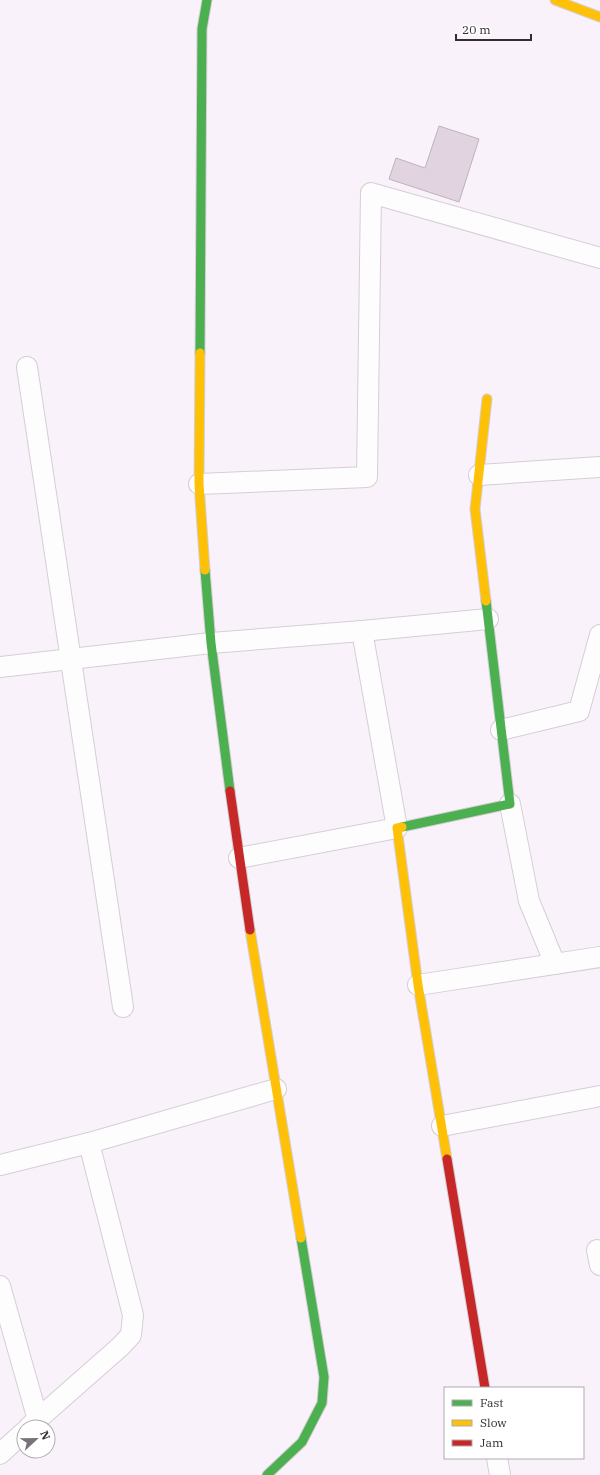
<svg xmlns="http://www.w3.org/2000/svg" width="600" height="1475" font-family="'IBM Plex Serif',serif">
  <rect width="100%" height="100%" fill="#faf2fa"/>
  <!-- building -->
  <path fill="#e2d3e1" stroke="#bbb4bb" d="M439,126l40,13 -20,63 -70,-23 7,-21 29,10z"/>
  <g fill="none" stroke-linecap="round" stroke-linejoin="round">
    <!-- street casing -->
    <g stroke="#d5ced5" stroke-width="22">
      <g id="street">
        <path d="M27,367l96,640"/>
        <path d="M479,475l121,-8"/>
        <path d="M199,484l168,-7 4,-284 229,65"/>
        <path d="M0,667l211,-24 151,-12 126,-12"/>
        <path d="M501,730l78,-19 21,-76"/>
        <path d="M510,804l19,97 26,63"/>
        <path d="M239,858l158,-30 -35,-197"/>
        <path d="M418,985l182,-28"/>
        <path d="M442,1126l158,-30"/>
        <path d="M0,1165l89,-22 187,-54"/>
        <path d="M597,1250l3,15"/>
        <path d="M0,1286l38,134"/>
        <path d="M29,1427l92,-81 10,-11 2,-20 -44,-172"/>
        <path d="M0,1454l24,-22"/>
        <path d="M497,1458l3,17"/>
      </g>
    </g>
    <!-- fast casing -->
    <g stroke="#d5ced5" stroke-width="11">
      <g id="fast">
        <path d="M200,353l2,-324 5,-29"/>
        <path d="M205,570l6,73 19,148"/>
        <path d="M402,827l108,-23 -24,-203"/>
        <path d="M267,1475l35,-33 20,-39 2,-26 -23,-139"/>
      </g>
    </g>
    <!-- slow casing -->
    <g stroke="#d5ced5" stroke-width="11">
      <g id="slow">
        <path d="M555,0l45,17"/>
        <path d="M200,353l-1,131 6,86"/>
        <path d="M486,601l-11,-92 12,-110"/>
        <path d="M402,827l-5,1 21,157 29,174"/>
        <path d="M250,930l51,308"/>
      </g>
    </g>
    <!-- jam casing -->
    <g stroke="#d5ced5" stroke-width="11">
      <g id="jam">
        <path d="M230,791l20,139"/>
        <path d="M447,1159l38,229"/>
      </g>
    </g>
    <!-- street -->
    <use href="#street" stroke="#fefdfe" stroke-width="20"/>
    <!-- fast -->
    <use href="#fast" stroke="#4caf50" stroke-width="9"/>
    <!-- slow -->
    <use href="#slow" stroke="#ffc107" stroke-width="9"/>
    <!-- jam -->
    <use href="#jam" stroke="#c62828" stroke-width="9"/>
  </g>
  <!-- legend -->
  <rect x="444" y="1387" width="140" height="72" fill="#ffffff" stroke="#aeabae"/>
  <rect x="452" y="1400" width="20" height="6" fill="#4caf50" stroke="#aeabae"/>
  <text x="480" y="1407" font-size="12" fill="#352d34">Fast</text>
  <rect x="452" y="1420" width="20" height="6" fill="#ffc107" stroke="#aeabae"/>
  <text x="480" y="1427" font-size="12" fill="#352d34">Slow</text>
  <rect x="452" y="1440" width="20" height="6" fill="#c62828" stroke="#aeabae"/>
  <text x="480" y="1447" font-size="12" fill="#352d34">Jam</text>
  <!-- north arrow -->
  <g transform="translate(36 1439) rotate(68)"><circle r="19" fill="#ffffff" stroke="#aeabae"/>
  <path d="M0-3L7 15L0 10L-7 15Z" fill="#7a7279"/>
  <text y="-6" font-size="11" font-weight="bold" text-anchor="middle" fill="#352d34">N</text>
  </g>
  <!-- scale -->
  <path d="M456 34v6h75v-6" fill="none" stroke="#352d34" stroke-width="2"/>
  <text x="462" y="34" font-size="12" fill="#352d34" stroke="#ffffff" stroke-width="3" paint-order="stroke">20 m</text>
</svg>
